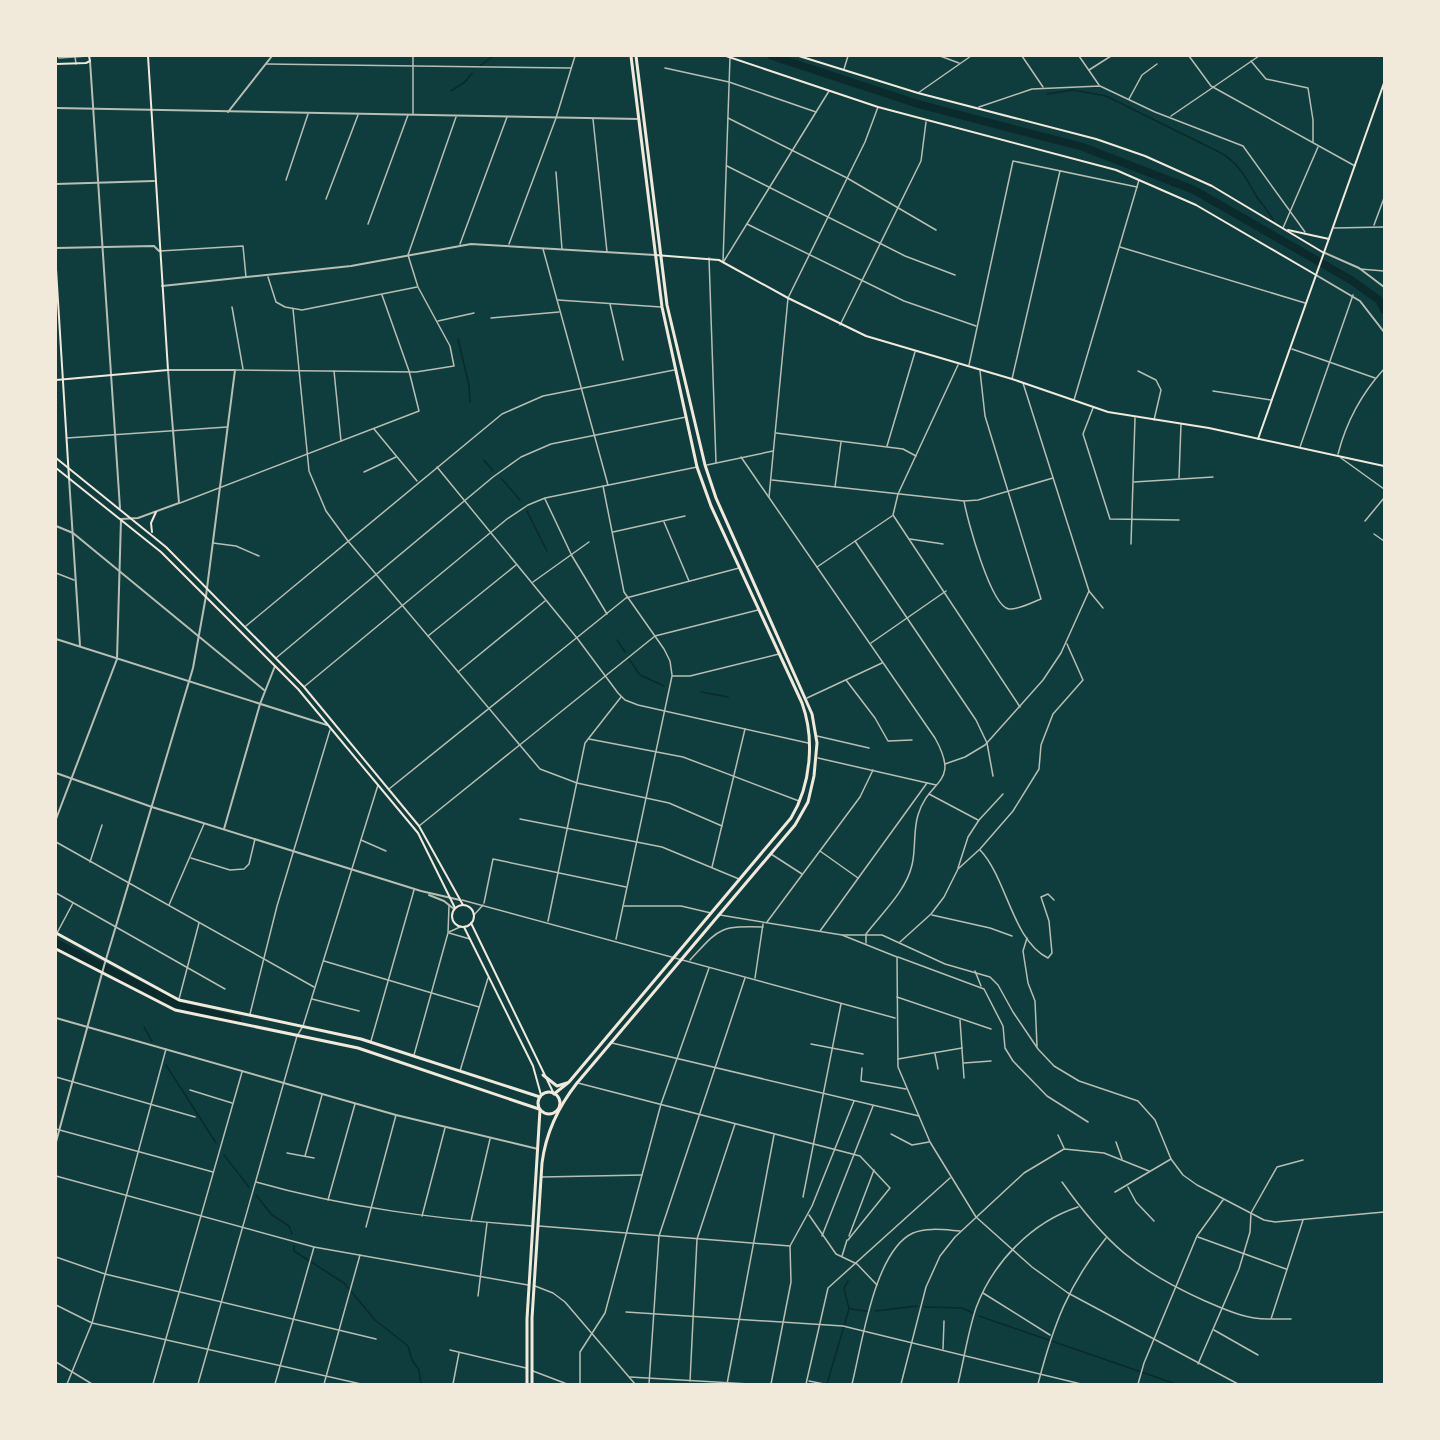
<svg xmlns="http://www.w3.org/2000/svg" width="1440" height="1440" font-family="'PT Sans Narrow',sans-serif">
  <rect width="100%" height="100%" fill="#0f3d3e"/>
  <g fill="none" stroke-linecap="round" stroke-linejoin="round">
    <!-- stream -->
    <g stroke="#0a2a2b" stroke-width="1.5">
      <path d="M480,66l13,-10"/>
      <path d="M451,91l14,-9 7,-9"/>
      <path d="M1047,94l26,-4 33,6 115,57c19,11 25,26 36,44 5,8 12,14 16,23"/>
      <path d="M458,339l11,46 1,17"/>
      <path d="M484,460l9,11"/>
      <path d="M501,478l19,22"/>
      <path d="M527,511l20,40"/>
      <path d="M617,640l8,12"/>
      <path d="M629,659l11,16 24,11"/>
      <path d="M701,692l27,5"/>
      <path d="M144,1027l8,14"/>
      <path d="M166,1065l50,78"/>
      <path d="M224,1155l25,32"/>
      <path d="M256,1195l16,20 17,11 3,8"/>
      <path d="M294,1246v5l50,32 31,37 33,26 4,14 7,10 2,14"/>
      <path d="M924,1307l38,1 11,5"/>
      <path d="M850,1309l17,2"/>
      <path d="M875,1311l42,-5"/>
      <path d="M979,1316l197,68"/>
      <path d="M827,1384l22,-75 -5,-21 4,-7"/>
    </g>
    <!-- river -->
    <g stroke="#0a2a2b" stroke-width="8">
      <path d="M772,56l146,48 165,43 111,43 157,90 28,20 5,10"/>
      <path d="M56,943l124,63 57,14"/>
    </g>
    <!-- pedestrian -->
    <g stroke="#b8beb3" stroke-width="1.5">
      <path d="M58,56l1,2 29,-2"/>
      <path d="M75,56l1,8"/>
    </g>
    <!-- minor -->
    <g stroke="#b8beb3" stroke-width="1.5">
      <path d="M413,56v58"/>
      <path d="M940,56l19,7"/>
      <path d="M1022,56l21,31"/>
      <path d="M1079,56l20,29"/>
      <path d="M1189,56l22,30 144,80"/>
      <path d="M1251,61l15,18 42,9 5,32v22"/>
      <path d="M266,64l305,4"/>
      <path d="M665,68l64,14 87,30"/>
      <path d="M844,69l4,-13"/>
      <path d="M1089,70l22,-14"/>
      <path d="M918,93l53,-37"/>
      <path d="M1129,99l13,-24 15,-11"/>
      <path d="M979,107l53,-18 68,-3 55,26 88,34 62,86"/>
      <path d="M1171,116l88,-60"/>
      <path d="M728,118l119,60 89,52"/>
      <path d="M593,119l14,133"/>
      <path d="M727,166l178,90 50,19"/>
      <path d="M556,172l6,77"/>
      <path d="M286,180l22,-66"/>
      <path d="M326,199l32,-84"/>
      <path d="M368,224l40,-109"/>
      <path d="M747,224l157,77 72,25"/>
      <path d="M1374,225l10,-27"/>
      <path d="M1283,228l35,-81"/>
      <path d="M1334,228l50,-1"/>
      <path d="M460,244l47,-127"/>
      <path d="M509,244l47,-126 19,-62"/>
      <path d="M1120,247l185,56"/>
      <path d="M543,249l65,236"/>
      <path d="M160,251l83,-5 3,31"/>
      <path d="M709,258l7,205"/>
      <path d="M724,261l105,-170"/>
      <path d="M723,262l7,-205"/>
      <path d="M1360,269l24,2"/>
      <path d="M268,277l8,25 9,5 17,3 115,-23"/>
      <path d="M558,300l103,7"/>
      <path d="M610,304l13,56"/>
      <path d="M232,307l11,62"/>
      <path d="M293,309l16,162 17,40 22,30 192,228 37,14 92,20 53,23"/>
      <path d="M491,318l68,-6"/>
      <path d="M438,321l36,-8"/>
      <path d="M840,325l81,-164 5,-39"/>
      <path d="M1292,349l83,29"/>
      <path d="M958,365l-60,129 -5,21 127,192"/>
      <path d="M969,365l44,-204 124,26"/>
      <path d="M235,370l181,2 38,-6 -4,-20 -32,-59 -10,-32 48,-138"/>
      <path d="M334,371l7,70"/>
      <path d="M1138,371l18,9 5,10 -7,30"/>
      <path d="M1012,379l48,-208"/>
      <path d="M1213,391l58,9"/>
      <path d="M1074,400l65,-220"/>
      <path d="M1093,408l-10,26 27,85 69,1"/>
      <path d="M374,429l43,52"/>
      <path d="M776,433l127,16 13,7"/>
      <path d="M67,438l160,-11"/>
      <path d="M887,446l28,-94"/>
      <path d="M1300,447l53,-152"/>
      <path d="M1338,454c8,-31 24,-61 46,-85"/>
      <path d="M741,457l194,281c26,47 -6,40 -17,77 -5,16 -2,34 -6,50 -6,26 -30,48 -46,69v9"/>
      <path d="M1341,458l43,31"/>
      <path d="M707,465l66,-14"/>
      <path d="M437,467l140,171 41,55 7,7 13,5 170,38"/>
      <path d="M364,472l32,-15"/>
      <path d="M1179,478l2,-54"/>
      <path d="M772,480l192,21 14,-1 75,-22"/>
      <path d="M1134,482l79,-5"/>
      <path d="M603,486l21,106 40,57 6,12 2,14"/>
      <path d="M835,487l6,-45"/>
      <path d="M769,497l19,-199 77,-156 13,-35"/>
      <path d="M545,499l27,57 35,58"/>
      <path d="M964,501c3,18 27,106 45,108 9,1 24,-7 32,-10l-56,-183 -5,-45"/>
      <path d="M180,503l239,-92 -10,-40 -27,-76"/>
      <path d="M1365,521l19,-23"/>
      <path d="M664,522l25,59"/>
      <path d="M613,532l72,-16"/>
      <path d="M1374,534l10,7"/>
      <path d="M910,539l33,5"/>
      <path d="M855,541l121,179 11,23 6,33"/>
      <path d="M213,543l23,3 23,10"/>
      <path d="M1131,544l4,-126"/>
      <path d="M817,567l75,-51"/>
      <path d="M56,573l18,7"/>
      <path d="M533,582l56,-40"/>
      <path d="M1089,591l14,17"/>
      <path d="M246,626l256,-212 41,-18 131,-26"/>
      <path d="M428,636l88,-71"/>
      <path d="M871,643l75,-52"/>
      <path d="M276,658l217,-181 28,-20 30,-13 135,-27"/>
      <path d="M458,672l87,-71"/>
      <path d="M846,680l29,38 13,23 24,-1"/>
      <path d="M305,686l202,-167 21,-14 17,-7 152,-31"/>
      <path d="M807,698l75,-35"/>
      <path d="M817,736l52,12"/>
      <path d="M589,739l94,18 116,44"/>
      <path d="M818,758l118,27"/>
      <path d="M945,764l20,-7 20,-12 58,-65 18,-27 28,-62 -66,-208"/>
      <path d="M389,789l237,-191 113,-30"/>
      <path d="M929,794l49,26"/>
      <path d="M520,819l142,28 77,32"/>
      <path d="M419,826l236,-190 103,-26"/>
      <path d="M361,840l25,11"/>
      <path d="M56,842l258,145"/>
      <path d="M980,850c27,28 32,90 68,108l4,-5 -3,-32 -8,-24 7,-3 6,6"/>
      <path d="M820,851l38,27"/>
      <path d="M771,854l31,20"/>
      <path d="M191,858l39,12 14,-1 5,-5 6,-25"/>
      <path d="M90,862l12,-37"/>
      <path d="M712,867l33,-138"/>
      <path d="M958,868l10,-31 11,-17 24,-26"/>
      <path d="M56,893l169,96"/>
      <path d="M462,900l433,118"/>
      <path d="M484,903l9,-44 133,28"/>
      <path d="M169,905l35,-81"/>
      <path d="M624,906h57l30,7"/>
      <path d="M474,915l9,-10"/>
      <path d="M720,915l122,20 55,22 1,110 32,75 46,75 56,50 36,26 170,91"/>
      <path d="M932,915l58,13 22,8"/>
      <path d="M548,921l37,-178 36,-46"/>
      <path d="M767,922l93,-125 13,-27"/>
      <path d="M820,931l107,-148"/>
      <path d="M449,932l11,-5"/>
      <path d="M57,933l16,-30"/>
      <path d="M449,933l21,6"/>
      <path d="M843,935h39l63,29 45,13 8,8 15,27 25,37 16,17 25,15 59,20 17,19 16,39 12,16 14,10 67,35 11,2 109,-10"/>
      <path d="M1027,938l-4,13 5,32 7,18 2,45"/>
      <path d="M616,939l56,-263h18l89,-22"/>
      <path d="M900,942l31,-28 13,-17 14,-28 22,-20 33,-38 26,-42 2,-24 12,-31 30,-34 -16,-36"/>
      <path d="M898,957l86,32 19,37 2,22 8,13 34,35 41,26"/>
      <path d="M690,960c30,-32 28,-34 73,-33"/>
      <path d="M324,961l155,46"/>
      <path d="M975,971l6,15"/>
      <path d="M755,978l8,-54"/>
      <path d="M897,997l94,32"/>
      <path d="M179,999l20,-76"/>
      <path d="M312,999l47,12"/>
      <path d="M250,1014l27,-108 53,-176"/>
      <path d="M960,1020l4,58"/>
      <path d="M371,1041l43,-151"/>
      <path d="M612,1043l307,73"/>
      <path d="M811,1044l52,10"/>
      <path d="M935,1054l3,15"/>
      <path d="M414,1055l34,-122 1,-27"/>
      <path d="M898,1059l64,-11"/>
      <path d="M964,1063l27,-2"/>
      <path d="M862,1068l-1,13 45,8"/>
      <path d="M460,1071l28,-93"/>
      <path d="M56,1077l139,40"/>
      <path d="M578,1083l282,73 30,32 -42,52"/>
      <path d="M190,1090l42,13"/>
      <path d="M56,1129l157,43"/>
      <path d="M891,1134l21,11 17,-3"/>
      <path d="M1058,1135l6,13"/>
      <path d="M1116,1142l6,17"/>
      <path d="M287,1153l27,5"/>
      <path d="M305,1156l17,-61"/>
      <path d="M56,1176l258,71 214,38"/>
      <path d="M542,1177l100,-2"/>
      <path d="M256,1182c91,26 182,37 276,44"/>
      <path d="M1062,1182c44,62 74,88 143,119 21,9 42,19 66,18l32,-99"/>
      <path d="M1128,1187l8,15 18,19"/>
      <path d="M1115,1192l56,-33"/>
      <path d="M803,1197l38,-193"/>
      <path d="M328,1200l27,-96"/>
      <path d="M809,1215l27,39 21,10 20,21"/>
      <path d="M422,1216l23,-88"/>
      <path d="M471,1221l19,-82"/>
      <path d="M539,1226l251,20"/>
      <path d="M366,1227l30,-112"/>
      <path d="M822,1236l51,-130"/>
      <path d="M849,1236l25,-66"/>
      <path d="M1198,1237l88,32"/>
      <path d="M842,1256l5,-16"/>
      <path d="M56,1257l49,17 271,65"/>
      <path d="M535,1286l18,7 12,9 70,82"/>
      <path d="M983,1293l67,42"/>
      <path d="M478,1296l9,-73"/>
      <path d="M56,1305l36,18 269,61"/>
      <path d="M626,1312l217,14 238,58"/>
      <path d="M1272,1319h19"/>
      <path d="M1214,1330l44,25"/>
      <path d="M943,1349l1,-28"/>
      <path d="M450,1350l76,18"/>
      <path d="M56,1362l36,22"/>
      <path d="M1198,1364l41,-95 11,-37 1,-19 26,-46 26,-7"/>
      <path d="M533,1371l34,13"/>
      <path d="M630,1377l119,7"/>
      <path d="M690,1381l7,-142 38,-115"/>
      <path d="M809,1381l15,3"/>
      <path d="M67,1384l25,-61 74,-274"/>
      <path d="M153,1384l89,-312"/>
      <path d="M198,1384l99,-348 6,-10 75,-241"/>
      <path d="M275,1384l39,-137"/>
      <path d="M324,1384l36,-129"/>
      <path d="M453,1384l6,-31"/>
      <path d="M580,1384v-32l25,-39 56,-209 48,-136"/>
      <path d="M649,1384l10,-148 86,-258"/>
      <path d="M727,1384l47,-249"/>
      <path d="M771,1384l20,-102 -1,-36 22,-40 42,-105"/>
      <path d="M806,1384l22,-96 122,-110"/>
      <path d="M852,1384c10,-39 22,-133 61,-151 14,-6 33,-3 47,-2"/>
      <path d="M901,1384l25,-97 14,-31 15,-19 69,-64 40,-24 40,4 45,18"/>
      <path d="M958,1384c6,-25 10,-52 18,-76 17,-46 56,-86 102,-101"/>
      <path d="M1038,1384c15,-58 30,-99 68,-146"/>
      <path d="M1138,1384l6,-21 53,-127 26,-36"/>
    </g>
    <!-- tertiary -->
    <g stroke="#b8beb3" stroke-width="2">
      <path d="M90,61l30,447"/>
      <path d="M56,108l583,11"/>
      <path d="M228,112l44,-56"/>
      <path d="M56,184l98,-3"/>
      <path d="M56,248l98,-2 5,5"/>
      <path d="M1325,253l34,15 25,19"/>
      <path d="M1316,275l44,26 24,31"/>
      <path d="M162,286l189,-20 120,-22 184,11"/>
      <path d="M69,478l11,168"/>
      <path d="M56,526l17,7 191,157"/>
      <path d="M56,639l271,86"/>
      <path d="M56,773l96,34 269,84 39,9"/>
      <path d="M56,819l61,-160 4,-140 17,-1 41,-15 -11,-133h67l-29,226 -13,72 -89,298 -48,176"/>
      <path d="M224,829l36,-125 15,-38"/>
      <path d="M429,895l15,6 10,8"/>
      <path d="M56,1018l340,97 142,34"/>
    </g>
    <!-- secondary -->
    <g stroke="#f1e9da" stroke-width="2">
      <path d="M726,56l152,51 238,63 80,35 120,70"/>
      <path d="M799,56l119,37 178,46 49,17 67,30 112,67"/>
      <path d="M56,64l30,-1 4,-2 -1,-5"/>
      <path d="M1288,230l41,9"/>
      <path d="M655,255l64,5 69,38 78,38 146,43 96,33 101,16 175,38"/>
      <path d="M56,269l13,209"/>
      <path d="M56,380l112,-10 -20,-314"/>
      <path d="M1258,439l126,-356"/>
      <path d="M56,458l110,89 138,140 115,139 44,79"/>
      <path d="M56,468l105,84 137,137 120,144 37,75"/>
      <path d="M152,532l-1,-9 5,-11"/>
      <circle cx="463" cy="916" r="11"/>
      <path d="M471,923l83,171"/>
      <path d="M464,927l69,139 8,29"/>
    </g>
    <!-- primary -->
    <g stroke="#f1e9da" stroke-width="3">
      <path d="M56,933l123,67 182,39 179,58"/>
      <path d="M56,949l119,61 183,38 181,61"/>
      <path d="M543,1075l14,11 10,-3"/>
      <circle cx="549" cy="1103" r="11"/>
      <path d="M554,1094l15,-12 222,-264c20,-33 24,-79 11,-115l-91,-197 -14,-39 -35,-160 -31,-251"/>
      <path d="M527,1384v-65l13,-209"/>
      <path d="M532,1384v-66l10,-155c4,-31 16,-56 35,-80l218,-258 13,-23 6,-26 3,-33 -5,-29 -96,-216 -11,-33 -38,-160 -31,-249"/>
    </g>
  </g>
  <!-- border -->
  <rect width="1440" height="1440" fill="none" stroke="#f1e9da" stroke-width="114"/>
</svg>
